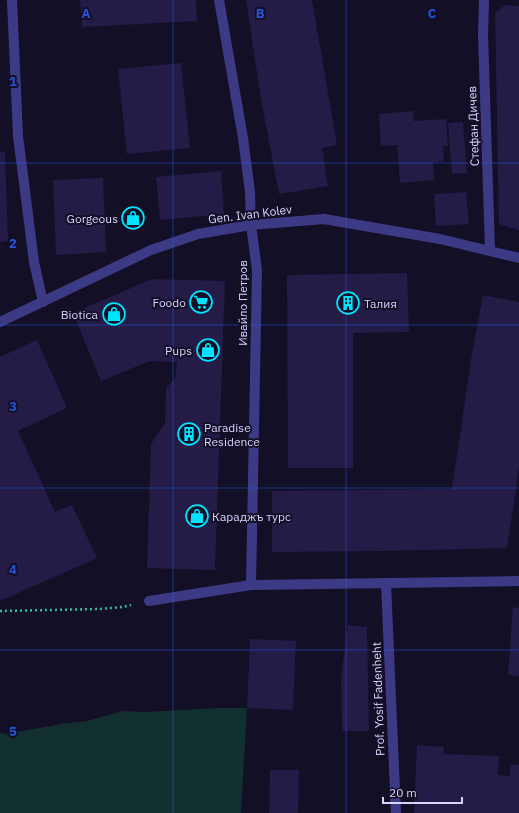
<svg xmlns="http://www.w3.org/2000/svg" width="519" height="813" font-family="'IBM Plex Sans',sans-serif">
  <rect width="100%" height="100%" fill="#130f26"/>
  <!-- green -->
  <path fill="#12302f" d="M217,708h30l-6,105h-241v-80l7,1 54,-10 26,-3 36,-10 23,1z"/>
  <!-- building -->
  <g fill="#241b47">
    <path d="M80,0h116l1,21 -115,6z"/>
    <path d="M246,0h66l25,145 -15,3 6,38 -49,8 -18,-95z"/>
    <path d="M505,5l14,1v224l-20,-6 -4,-211z"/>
    <path d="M181,63l9,85 -63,6 -9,-85z"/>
    <path d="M413,111l1,10 32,-2 2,27h-5l1,15 -11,1 1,18 -34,3 -3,-38 -16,1 -2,-32z"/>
    <path d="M463,122l4,51 -15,1 -4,-51z"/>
    <path d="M0,152h5l3,89 -8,1z"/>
    <path d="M221,171l3,43 -64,6 -4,-43z"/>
    <path d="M103,178l3,74 -50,3 -3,-75z"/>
    <path d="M466,192l3,32 -33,2 -2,-32z"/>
    <path d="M407,273l2,59 -56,1v135h-65l-1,-193z"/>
    <path d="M152,279l73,2 -10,289 -68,-2 4,-124 14,-21 1,-35 9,-9 2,-17 -27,-1 -49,20 -28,-68z"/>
    <path d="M483,295l36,7v166l-12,80 -124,3 -111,1v-61l180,-2 19,-129z"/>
    <path d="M37,340l30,68 -49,23 37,81 17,-7 25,53 -97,43v-244z"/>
    <path d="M513,607l6,1v68l-11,-1z"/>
    <path d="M348,625l19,2 2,104h-27l-1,-54z"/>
    <path d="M250,639l46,2 -3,69 -46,-2z"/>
    <path d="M417,745l27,2 -1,7 56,2 -1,19 12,1v-11h9v48h-105z"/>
    <path d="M270,770h29l-1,43h-29z"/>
  </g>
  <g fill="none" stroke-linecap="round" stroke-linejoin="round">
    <!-- path -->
    <path stroke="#2fb8b0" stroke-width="2.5" stroke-dasharray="2 3" stroke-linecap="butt" d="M0,611l99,-2 24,-2 8,-2"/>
    <!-- service -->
    <path stroke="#3d3a85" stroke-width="10" d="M386,583l10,230"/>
    <!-- minor -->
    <g stroke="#3d3a85" stroke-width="10">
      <path d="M12,0l6,136 16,126 9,40"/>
      <path d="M219,0l24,138 7,54 1,33 6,45 -6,315"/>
      <path d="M484,0l-1,35 7,215"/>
      <path d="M0,322l151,-72 47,-16 53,-9 73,-6 116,20 79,19"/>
      <path d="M149,601l102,-16 268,-4"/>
    </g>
  </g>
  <!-- grid -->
  <path fill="none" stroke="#2655da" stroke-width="1" stroke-opacity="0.55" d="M173,0v813M346,0v813M0,163h519M0,325h519M0,488h519M0,650h519"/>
  <!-- icons -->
  <defs>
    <g id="shop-ring" transform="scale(1.15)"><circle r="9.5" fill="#130f26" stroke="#00e5ff" stroke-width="1.5"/><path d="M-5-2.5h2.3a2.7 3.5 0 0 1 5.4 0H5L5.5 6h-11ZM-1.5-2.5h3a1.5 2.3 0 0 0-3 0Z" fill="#00e5ff"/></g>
    <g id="supermarket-ring" transform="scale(1.15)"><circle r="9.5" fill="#130f26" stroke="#00e5ff" stroke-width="1.5"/><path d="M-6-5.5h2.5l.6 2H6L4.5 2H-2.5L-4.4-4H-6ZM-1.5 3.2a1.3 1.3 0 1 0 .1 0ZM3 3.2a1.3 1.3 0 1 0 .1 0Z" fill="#00e5ff"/></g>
    <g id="building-ring" transform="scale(1.15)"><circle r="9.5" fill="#130f26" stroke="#00e5ff" stroke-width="1.5"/><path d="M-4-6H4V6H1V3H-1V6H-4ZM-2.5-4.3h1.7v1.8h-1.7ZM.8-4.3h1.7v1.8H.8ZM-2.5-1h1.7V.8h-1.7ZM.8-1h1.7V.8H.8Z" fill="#00e5ff"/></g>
  </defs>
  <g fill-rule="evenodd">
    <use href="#shop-ring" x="133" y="218"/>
    <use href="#supermarket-ring" x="201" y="302"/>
    <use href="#building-ring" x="348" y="303"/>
    <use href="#shop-ring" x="114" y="314"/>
    <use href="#shop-ring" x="208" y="350"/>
    <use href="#building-ring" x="189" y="434"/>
    <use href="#shop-ring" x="197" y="516"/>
  </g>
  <g text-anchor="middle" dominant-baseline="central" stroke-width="4" stroke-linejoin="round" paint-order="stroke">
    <!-- street labels -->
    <g font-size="12" fill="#d9d4ff" stroke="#130f26">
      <text transform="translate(473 126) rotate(-92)">Стефан Дичев</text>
      <text transform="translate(250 214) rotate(-7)">Gen. Ivan Kolev</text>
      <text transform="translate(242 303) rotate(-90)">Ивайло Петров</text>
      <text transform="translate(378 699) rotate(-92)">Prof. Yosif Fadenheht</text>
    </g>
    <!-- poi labels -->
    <g font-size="12" fill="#d9d4ff" stroke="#130f26" text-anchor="end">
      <text x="118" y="218">Gorgeous</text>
      <text x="186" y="302">Foodo</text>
      <text x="364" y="303" text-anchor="start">Талия</text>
      <text x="98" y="314">Biotica</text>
      <text x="192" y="350">Pups</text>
      <text x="204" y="427" text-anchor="start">Paradise<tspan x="204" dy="14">Residence</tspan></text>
      <text x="212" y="516" text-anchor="start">Караджъ турс</text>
    </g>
  </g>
  <g font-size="13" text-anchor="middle" font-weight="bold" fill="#2655da" stroke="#130f26" stroke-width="4" stroke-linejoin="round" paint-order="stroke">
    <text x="86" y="18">A</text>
    <text x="260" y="18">B</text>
    <text x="432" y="18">C</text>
    <text x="13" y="86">1</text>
    <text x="13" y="248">2</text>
    <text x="13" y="411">3</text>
    <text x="13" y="574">4</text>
    <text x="13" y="736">5</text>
  </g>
  <!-- scale -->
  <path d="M383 797v6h79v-6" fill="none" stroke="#d9d4ff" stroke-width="2"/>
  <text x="389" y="797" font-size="12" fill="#d9d4ff" stroke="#130f26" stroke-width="3" paint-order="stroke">20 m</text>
</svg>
